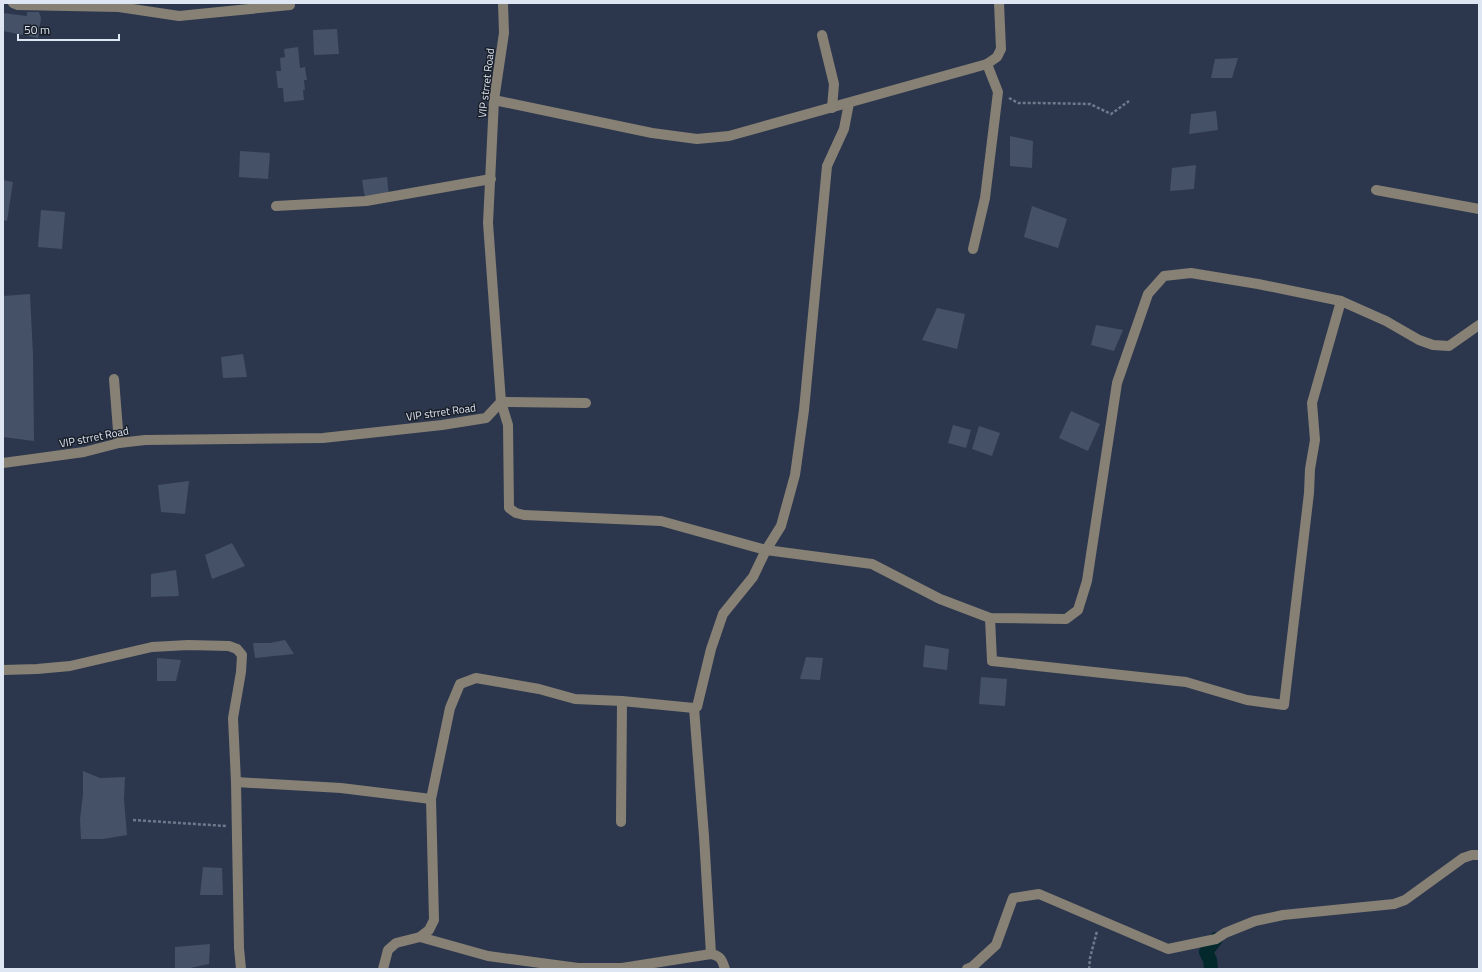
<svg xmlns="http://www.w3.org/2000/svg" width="1482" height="972" font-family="'Titillium Web',sans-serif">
  <rect width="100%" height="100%" fill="#2c374d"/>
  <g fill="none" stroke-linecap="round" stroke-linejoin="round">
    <!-- canal -->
    <path stroke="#03292c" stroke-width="14" d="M1211,969l-1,-9 -4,-8 10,-13"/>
  </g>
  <!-- building -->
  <g fill="#455167">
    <path d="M27,12h12l2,6 -3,20 -35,-7v-18l24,3z"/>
    <path d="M337,29l2,25 -25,1 -1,-25z"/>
    <path d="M298,47l2,21 5,-1 2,13h-3l1,10h-2l1,10 -20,2 -1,-14h-5l-2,-17h5l-1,-13 5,-1 -1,-8z"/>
    <path d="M1238,58l-6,20h-21l4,-19z"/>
    <path d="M1216,111l2,19 -29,4 2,-20z"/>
    <path d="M1010,136l23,5 -1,27 -22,-2z"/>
    <path d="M240,151l30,2 -2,26 -29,-2z"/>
    <path d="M1196,165l-2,24 -24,2 2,-23z"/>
    <path d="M387,177l2,19 -24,3 -3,-19z"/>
    <path d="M3,180l10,2 -6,39 -4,-1z"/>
    <path d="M1032,206l35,13 -9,29 -34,-11z"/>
    <path d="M41,210l24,2 -3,37 -24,-2z"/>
    <path d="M30,294l3,61 1,86 -31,-4v-141z"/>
    <path d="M937,308l28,6 -8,35 -35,-9z"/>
    <path d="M1096,325l27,5 -9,21 -23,-6z"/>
    <path d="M243,354l4,23 -24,1 -2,-21z"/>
    <path d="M1071,411l29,13 -12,27 -29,-13z"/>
    <path d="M953,425l18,5 -5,18 -18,-5z"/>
    <path d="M979,426l21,7 -8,23 -20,-7z"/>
    <path d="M189,481l-4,33 -24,-2 -3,-27z"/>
    <path d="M232,543l13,23 -33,13 -7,-24z"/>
    <path d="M176,570l3,26 -28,1v-23z"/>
    <path d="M285,640l9,14 -39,4 -2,-15h17z"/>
    <path d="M925,645l24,4 -2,21 -24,-3z"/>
    <path d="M806,657l17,1 -3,22 -20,-1z"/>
    <path d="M157,658l24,2 -5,21h-19z"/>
    <path d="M981,677l26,2 -2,27 -26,-2z"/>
    <path d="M83,771l17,7 25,-1 -1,23 3,35 -24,4h-22l-1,-20 3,-25z"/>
    <path d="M203,867l19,1 1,27h-23z"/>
    <path d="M210,944l-1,20 -23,5h-11v-22z"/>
  </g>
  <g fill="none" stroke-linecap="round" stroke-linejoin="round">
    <!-- path -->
    <g stroke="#6f798c" stroke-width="2.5" stroke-dasharray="3 2" stroke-linecap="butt">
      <path d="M1009,98l9,5h21l51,1 21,10 18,-13"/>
      <path d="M133,820l93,6"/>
      <path d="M1089,969l1,-11 7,-27"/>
    </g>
    <!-- minor -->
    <g stroke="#878075" stroke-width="10">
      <path d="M13,3l5,2 101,2 60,9 111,-11"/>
      <path d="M822,35l12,49 -2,24"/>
      <path d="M494,100l158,33 45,6 32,-3 258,-72 10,-7 4,-8 -2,-46"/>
      <path d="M1376,190l103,19"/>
      <path d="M276,206l90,-5 125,-22"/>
      <path d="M973,249l12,-51 13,-106 -11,-28"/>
      <path d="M114,379l5,64"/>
      <path d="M586,403l-85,-1 7,23 1,83 7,5 8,2 137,6 105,29 106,14 68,35 50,19 76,1 12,-9 9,-29 30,-198 31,-89 16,-18 27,-3 67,11 83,17 45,20 33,19 14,5 16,1 30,-21"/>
      <path d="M3,463l81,-11 35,-9 26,-3 178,-2 119,-13 44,-7 15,-16 -13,-179 6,-123 10,-67 -1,-30"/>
      <path d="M990,618l2,43 194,21 61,18 37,5 25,-212 1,-24 5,-29 -3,-37 29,-102"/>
      <path d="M3,670l34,-1 33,-3 82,-19 36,-2 41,1 8,3 5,6 -1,17 -8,46 3,64 3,166 2,21"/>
      <path d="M694,708l10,128 7,118"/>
      <path d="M236,782l105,6 90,11"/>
      <path d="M621,822l1,-121"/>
      <path d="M420,937l68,19 90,12h44l89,-14c10,2 11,6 14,15"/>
      <path d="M383,969l5,-19 8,-7 24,-6 9,-7 5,-10 -3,-121 19,-91 10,-24 16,-6 63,11 36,10 47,2 72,7 3,-1 14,-58 12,-35 30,-37 13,-27 15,-24 14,-51 9,-65 23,-244 17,-37 5,-26"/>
      <path d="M967,969l5,-2 24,-22 17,-47 26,-4 129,55 48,-10 9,-6 30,-12 28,-6 111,-11 11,-4 58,-42 9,-3h7"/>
    </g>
  </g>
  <g text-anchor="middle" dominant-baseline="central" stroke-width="3" stroke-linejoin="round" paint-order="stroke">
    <!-- street labels -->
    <g font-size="11" fill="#dee5f3" stroke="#191f28">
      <text transform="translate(486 83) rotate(-83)">VIP strret Road</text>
      <text transform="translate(441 412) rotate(-8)">VIP strret Road</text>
      <text transform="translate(94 437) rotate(-11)">VIP strret Road</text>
    </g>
  </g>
  <!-- border -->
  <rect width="1482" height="972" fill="none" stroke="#dee5f3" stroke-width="8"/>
  <!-- scale -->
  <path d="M18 34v6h101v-6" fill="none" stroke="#dee5f3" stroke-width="2"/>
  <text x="24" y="34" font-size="12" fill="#dee5f3" stroke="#191f28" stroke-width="3" paint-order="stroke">50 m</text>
</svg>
